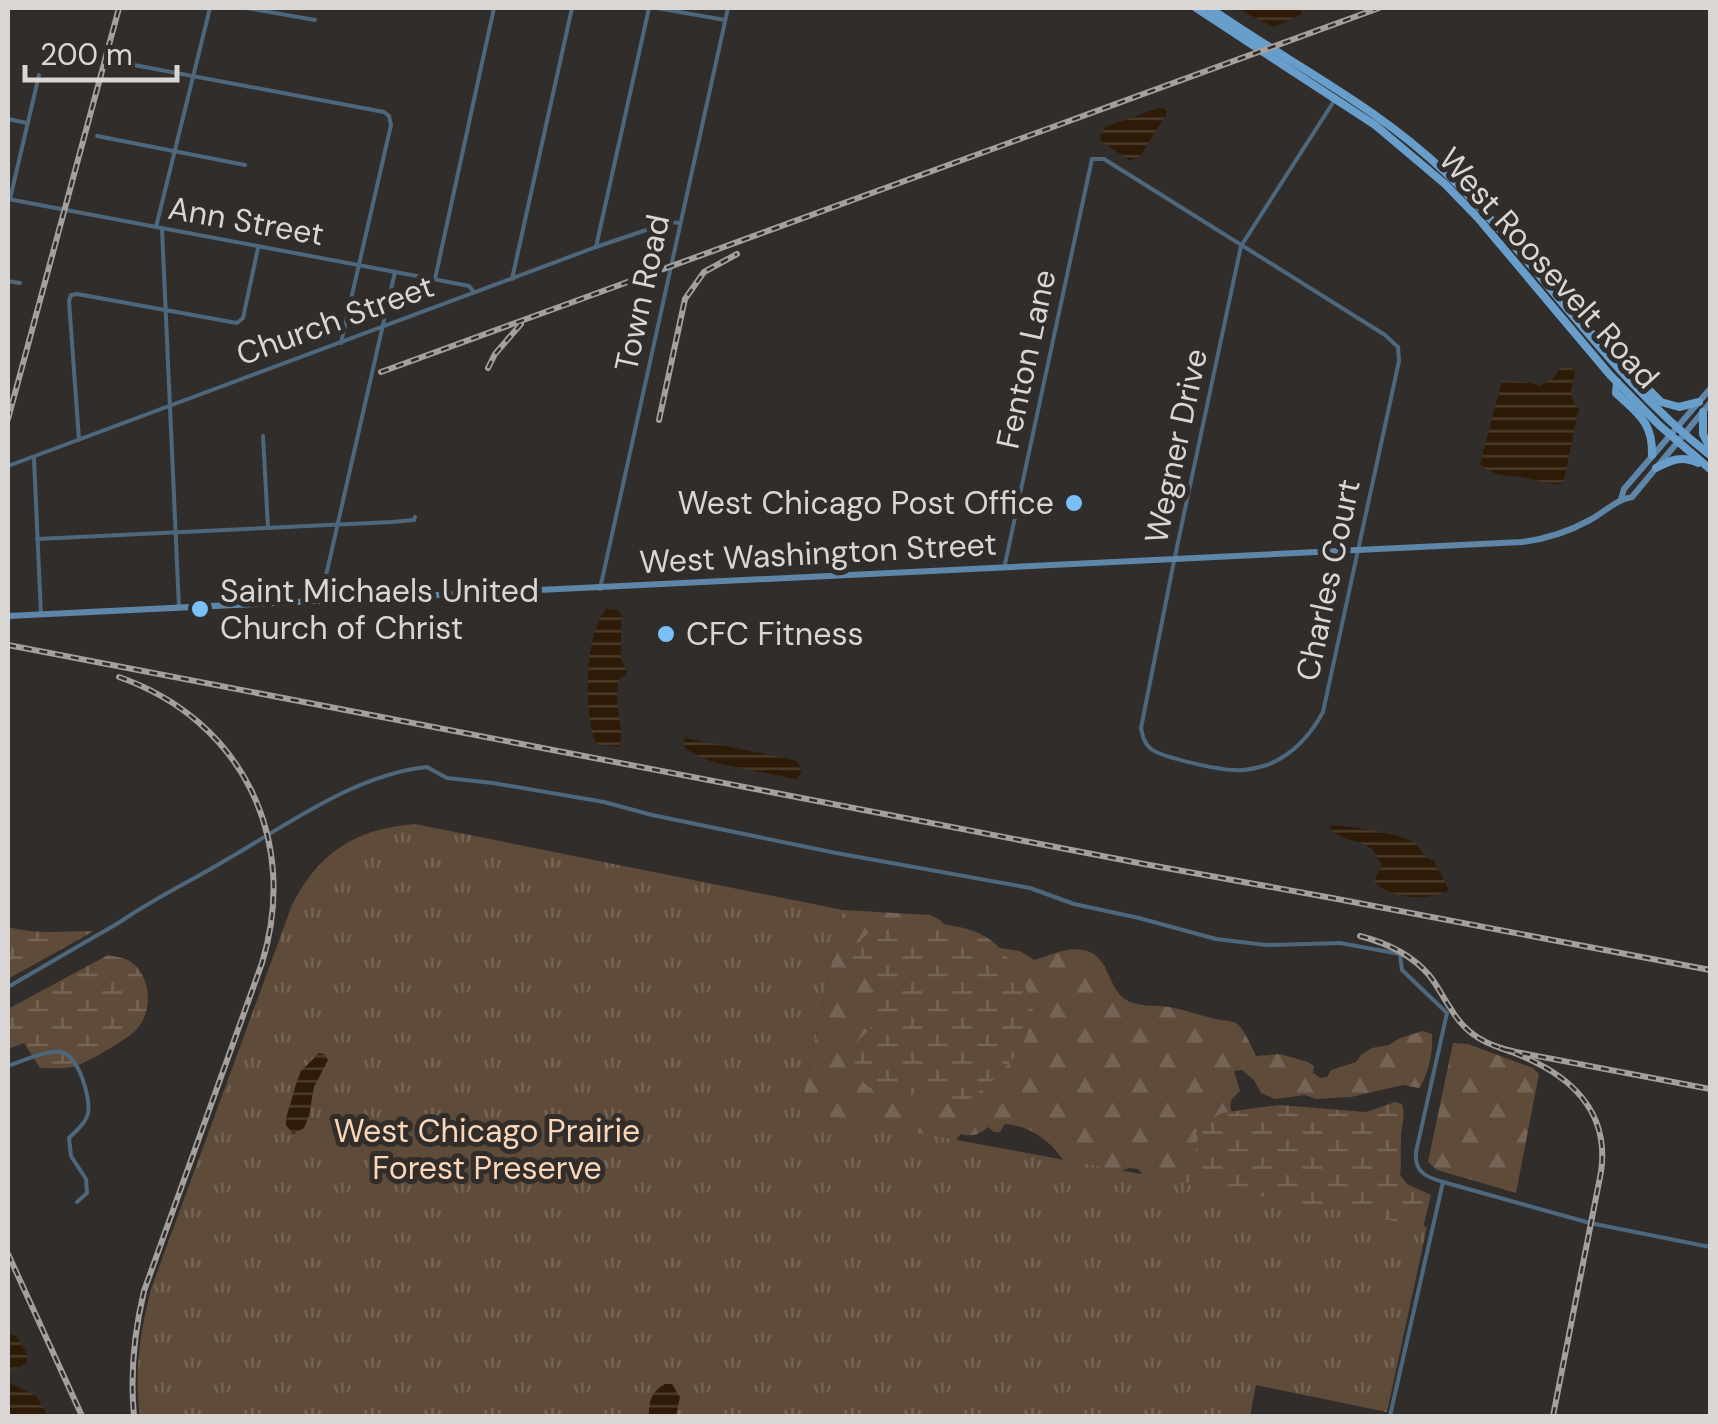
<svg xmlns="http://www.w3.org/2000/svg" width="1718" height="1424" font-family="'DM Sans',sans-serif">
  <defs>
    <pattern id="forest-firs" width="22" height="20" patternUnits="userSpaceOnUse" patternTransform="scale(2.5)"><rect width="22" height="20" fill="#5f4b3a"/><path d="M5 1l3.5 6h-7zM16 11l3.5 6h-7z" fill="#756456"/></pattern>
    <pattern id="wetland-marsh" width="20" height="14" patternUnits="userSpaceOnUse" patternTransform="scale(2.5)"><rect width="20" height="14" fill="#5f4b3a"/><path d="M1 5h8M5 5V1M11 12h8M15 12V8" fill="none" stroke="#756456"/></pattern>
    <pattern id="park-tufts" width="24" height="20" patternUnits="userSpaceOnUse" patternTransform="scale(2.5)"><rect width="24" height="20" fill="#5f4b3a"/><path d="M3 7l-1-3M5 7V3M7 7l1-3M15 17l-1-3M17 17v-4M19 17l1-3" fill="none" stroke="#756456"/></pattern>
    <pattern id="water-rules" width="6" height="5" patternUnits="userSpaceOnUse" patternTransform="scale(2.5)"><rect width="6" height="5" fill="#2d1a07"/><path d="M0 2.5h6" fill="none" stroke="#4b3b2a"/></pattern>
  </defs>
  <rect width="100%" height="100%" fill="#312d2a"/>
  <!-- forest -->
  <g fill="url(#forest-firs)">
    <path d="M843,910l87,5 10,5 9,10 45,17 26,4 14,9c17,-5 35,-15 53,-9 24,7 20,41 43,51 13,5 26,3 39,5 18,3 35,10 52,13 6,1 11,1 15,3 7,4 17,26 20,33l24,-2 28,8 6,4 -1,7 7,5 7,-1 4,-7 25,-8 5,-7 11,-7 17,-3 9,-6 24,-8 10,3c1,18 -3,40 -13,54l-16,-3 -52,12 -35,2 -11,-4 -30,4 -14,-6 -7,-13 -12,-10 -8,1 6,20 -8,8 -2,7 28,90 -115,-21 -5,-6 -9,-1 -8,3 -53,-3c-13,-24 -35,-42 -63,-44l-5,8h-6l-6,-5c-9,8 -16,10 -27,7l-5,6 -158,-20z"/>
    <path d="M1453,1043l15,1 65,24 6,6 -23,119 -79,-23 -9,-8z"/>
  </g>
  <!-- wetland -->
  <g fill="url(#wetland-marsh)">
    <path d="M938,924c61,5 69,30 96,79 -2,10 -3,21 -7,31 -7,22 -42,57 -63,68l-92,-13c-18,-10 -19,-27 -16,-46l18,-19 6,-23 -28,-42c3,-8 6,-17 13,-23 12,-10 51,-8 68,-9z"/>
    <path d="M8,927c29,8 56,4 86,4l-86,48z"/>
    <path d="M108,955c7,2 16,2 23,7 21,15 23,52 3,70 -9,8 -50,33 -62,35 -10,2 -22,1 -32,1l-16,-25 -16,6v-40z"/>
    <path d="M1395,1102l7,2c4,12 -1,22 -1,35 -1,13 1,23 -1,36l7,9 24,11 -40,164 -220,-178v-4l23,-18 4,-21 -2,-5 5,-9 21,-11 33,-5 25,-3 86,7z"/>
  </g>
  <!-- park -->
  <path fill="url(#park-tufts)" d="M415,824l428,86 -43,201 627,116 -40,185 -131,-27 -6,31h-1110c-6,-43 0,-84 11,-127l141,-384c27,-53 63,-76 123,-81z"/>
  <!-- water -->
  <g fill="url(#water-rules)">
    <path d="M1236,8l64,2 2,4 -28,13z"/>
    <path d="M1161,107l6,4 -1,4 -27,43 -10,2 -28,-19 -1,-5 5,-9z"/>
    <path d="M1570,366l5,6c-2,15 -10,25 4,36l-16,76c-16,1 -27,-5 -42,-7 -16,-2 -28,-1 -41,-13l22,-83 24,1 14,4 14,-8 5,-9z"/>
    <path d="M606,609l12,1 3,4v45l6,12 -1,4 -7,4c-7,25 7,48 0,68l-19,-2 -5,-3c-11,-33 -11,-106 11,-133z"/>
    <path d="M685,738l110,22 4,4 2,9 -5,6 -8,-1c-26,-8 -89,-12 -105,-33z"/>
    <path d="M1333,825c18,2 70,8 83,19 8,8 6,13 18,17l15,29c-21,12 -57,9 -75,-8l8,-18c-1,-1 -8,-12 -9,-14 -13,-11 -32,-8 -44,-23z"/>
    <path d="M319,1053l5,1 4,6 -14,27 -5,29 -5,12 -11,6 -7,-9v-7l11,-37 4,-10z"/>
    <path d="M8,1334l8,2 11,18v8l-9,6 -10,1z"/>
    <path d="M8,1382l28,14 12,20h-40z"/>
    <path d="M665,1384h7l8,13 -4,19h-27c-1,-14 3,-25 16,-32z"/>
  </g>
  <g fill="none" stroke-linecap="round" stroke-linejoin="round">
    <!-- minor -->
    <g stroke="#4d677d" stroke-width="4">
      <path d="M247,8l68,12"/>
      <path d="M657,8l68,12"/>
      <path d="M118,62l266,50 5,4 2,9 -50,218"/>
      <path d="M8,119l19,4"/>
      <path d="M97,136l148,29"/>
      <path d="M8,199l451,85 10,2 5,6"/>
      <path d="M10,199l29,-124"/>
      <path d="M156,227l54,-219"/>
      <path d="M162,229l17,379"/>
      <path d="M596,247l53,-239"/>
      <path d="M435,279l59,-271"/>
      <path d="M512,279l60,-271"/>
      <path d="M8,281l12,2"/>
      <path d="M263,436l5,92"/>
      <path d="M79,440l-10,-139 2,-6 6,-1 160,29 6,-5 15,-70"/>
      <path d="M34,459l7,156"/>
      <path d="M8,466l588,-219 74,-25 10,1"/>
      <path d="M37,539l355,-17 22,-2 1,-3"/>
      <path d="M1005,564l87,-405h12l281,176 13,12 1,14 -76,351c-13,24 -30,43 -56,53 -10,3 -21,6 -32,5 -15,0 -72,-12 -84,-21 -7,-6 -8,-12 -10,-21l33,-167 67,-315 95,-148"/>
      <path d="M600,589l128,-581"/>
      <path d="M320,602l75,-330"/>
      <path d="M8,987l112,-65c33,-23 71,-41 106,-62 61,-35 130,-86 201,-93l20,11 46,5 111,19 48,13 184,38 194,35 44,16 65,14 77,21 50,6 74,-2 60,11 2,16 45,43 -31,139c-2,20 10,25 27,30l147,41 120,24"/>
      <path d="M8,1066c15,-5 37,-16 53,-14 17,3 30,45 27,61 -2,10 -12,18 -19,25l2,18 15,23 1,14 -10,9"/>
      <path d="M1390,1416l53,-234"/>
    </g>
    <!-- secondary -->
    <g stroke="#5d86a9" stroke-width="6">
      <path d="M1621,499l3,-10 86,-100"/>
      <path d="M8,616l1514,-74c24,-3 46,-10 68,-22 15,-8 25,-20 42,-23l78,-94"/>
    </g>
    <!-- primary -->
    <g stroke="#689ecb" stroke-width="8">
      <path d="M1196,8l179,117 70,59 33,34 132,157 49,50 51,44"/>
      <path d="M1210,8c80,56 164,96 236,165 94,90 161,202 264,282"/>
      <path d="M1589,332l7,4 65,66 18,5 20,-5"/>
      <path d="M1617,382l-1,11c22,21 37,29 36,62"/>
      <path d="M1703,412v22l7,14"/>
      <path d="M1656,468c15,-8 26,-13 42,-5"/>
    </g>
    <!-- rail casing -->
    <g stroke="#a3a09d" stroke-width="6">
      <g id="rail">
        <path d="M488,368l7,-14 26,-30"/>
        <path d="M381,372l998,-364"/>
        <path d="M8,419l111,-411"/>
        <path d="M659,420l26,-121 19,-27 33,-18"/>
        <path d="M8,645l1136,219 188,34 378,72"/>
        <path d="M119,677c123,43 181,162 143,286l-118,328c-10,42 -14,83 -10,125"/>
        <path d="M1360,936c27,7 51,18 69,39 9,11 14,23 22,34 15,26 37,37 65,43l194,37"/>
        <path d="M1500,1048c59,19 111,55 101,124l-48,244"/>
        <path d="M8,1254l74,162"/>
      </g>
    </g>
    <!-- rail -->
    <use href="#rail" stroke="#312d2a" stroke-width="2.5" stroke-dasharray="8" stroke-linecap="butt"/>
  </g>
  <!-- markers -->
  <g fill="#79bff8" stroke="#312d2a" stroke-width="4">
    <circle cx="1074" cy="503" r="10"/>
    <circle cx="200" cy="609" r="10"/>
    <circle cx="666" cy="634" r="10"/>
  </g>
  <g text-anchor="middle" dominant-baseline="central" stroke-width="10" stroke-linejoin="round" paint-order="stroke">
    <!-- street labels -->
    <g font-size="32" fill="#d9d6d4" stroke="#312d2a">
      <text transform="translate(246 221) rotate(10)">Ann Street</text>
      <text transform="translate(1549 268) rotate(48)">West Roosevelt Road</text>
      <text transform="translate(642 293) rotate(-78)">Town Road</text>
      <text transform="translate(335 320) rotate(-20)">Church Street</text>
      <text transform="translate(1026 359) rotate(-78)">Fenton Lane</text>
      <text transform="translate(1176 446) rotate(-78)">Wegner Drive</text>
      <text transform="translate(818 553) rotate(-3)">West Washington Street</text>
      <text transform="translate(1328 580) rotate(-78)">Charles Court</text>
    </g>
    <!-- poi labels -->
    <g font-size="32" fill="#d9d6d4" stroke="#312d2a" text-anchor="start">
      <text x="1054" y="503" text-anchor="end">West Chicago Post Office</text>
      <text x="220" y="591">Saint Michaels United<tspan x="220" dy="37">Church of Christ</tspan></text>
      <text x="686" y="634">CFC Fitness</text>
    </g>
    <!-- park labels -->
    <g font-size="32" fill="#fbd6b8" stroke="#312d2a">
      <text x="487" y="1131">West Chicago Prairie<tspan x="487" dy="37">Forest Preserve</tspan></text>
    </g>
  </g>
  <!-- border -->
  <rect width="1718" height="1424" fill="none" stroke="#d9d6d4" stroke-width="20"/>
  <!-- scale -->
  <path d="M25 65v15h152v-15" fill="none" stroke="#d9d6d4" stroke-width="5"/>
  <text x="40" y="65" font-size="30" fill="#d9d6d4" stroke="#312d2a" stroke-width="8" paint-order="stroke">200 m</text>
</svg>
